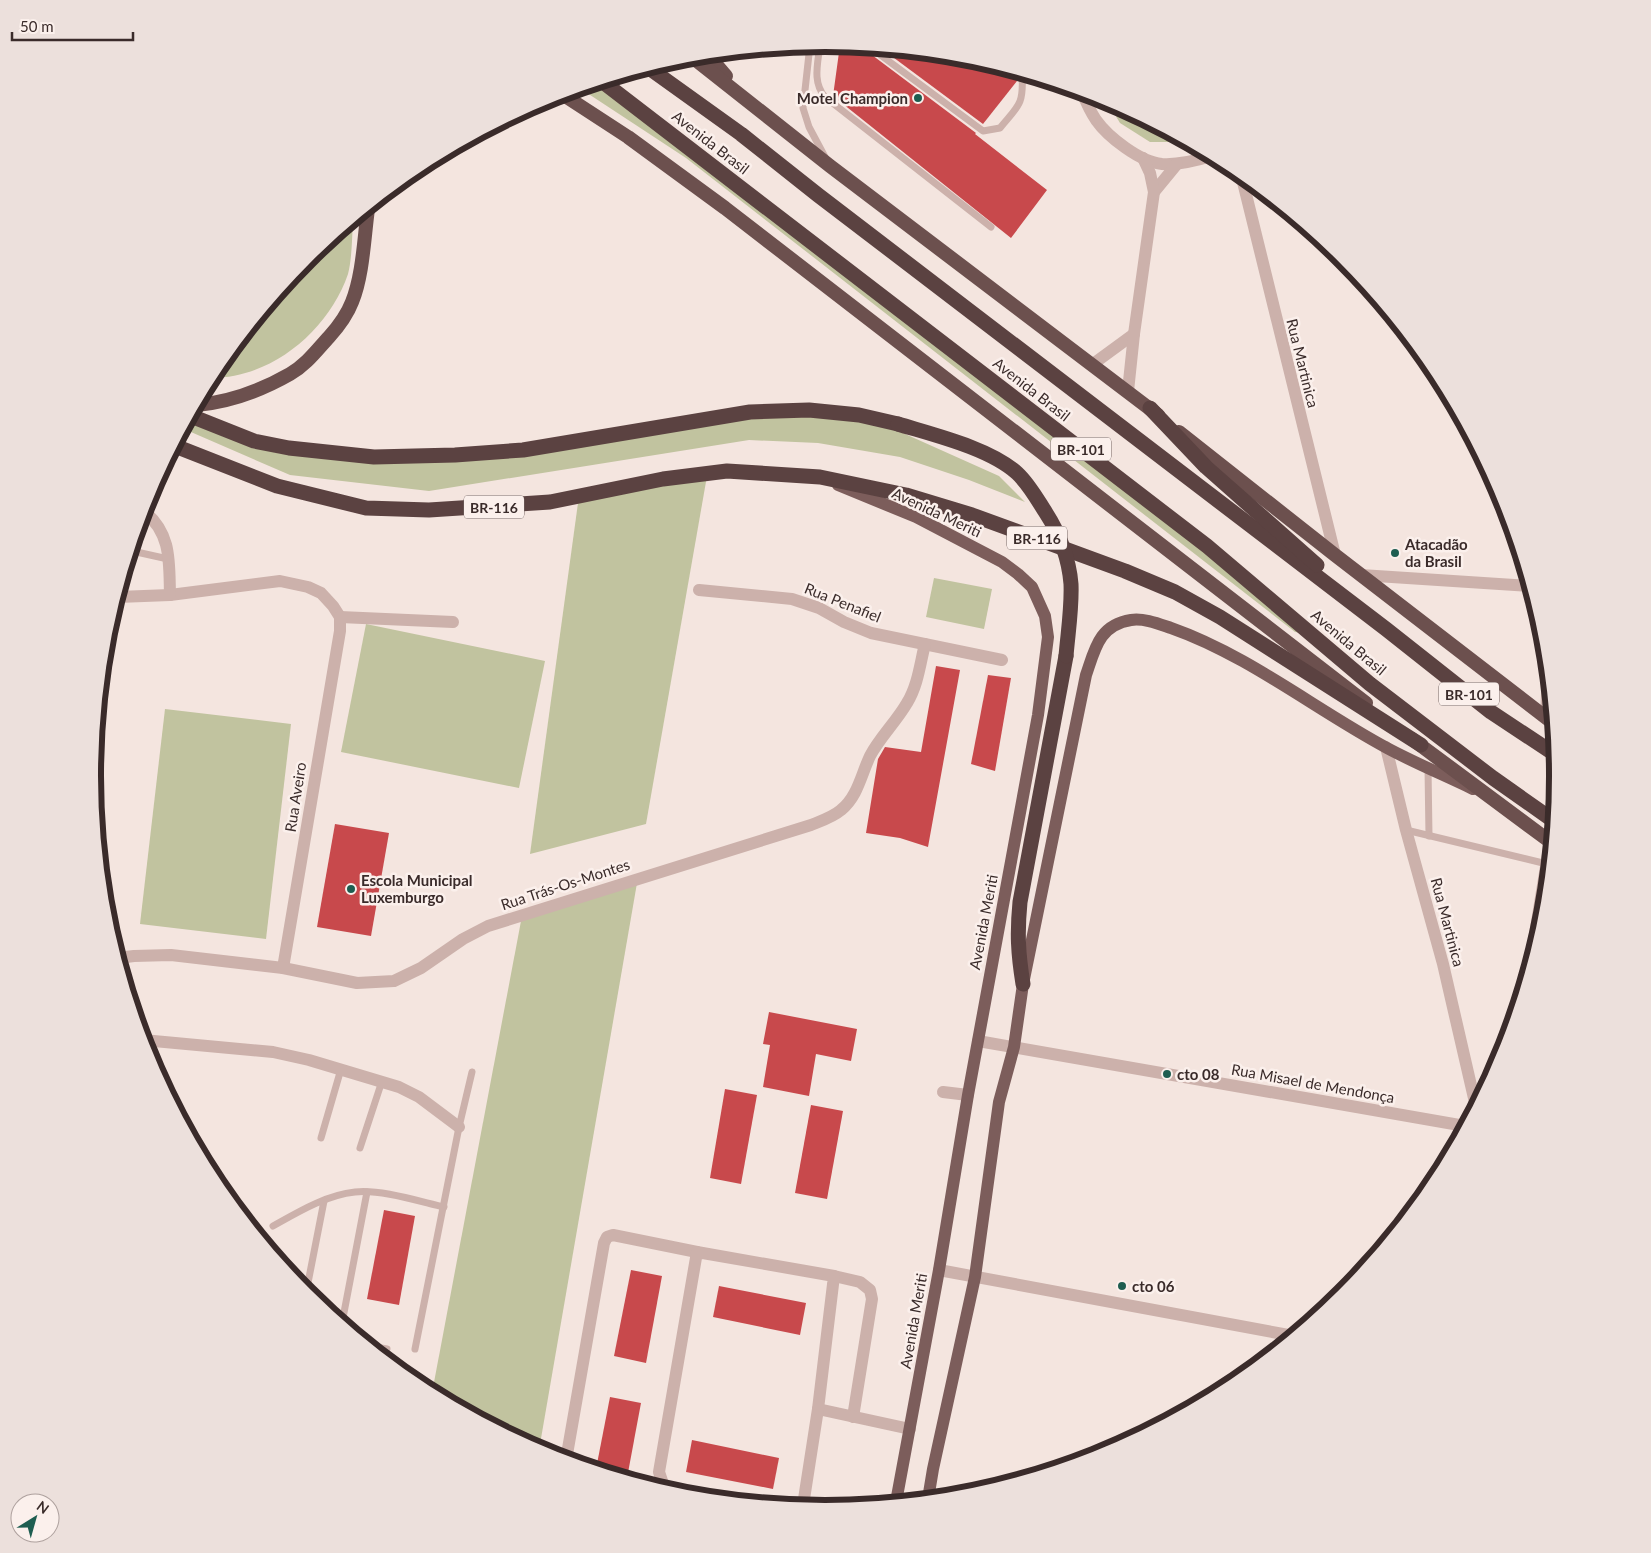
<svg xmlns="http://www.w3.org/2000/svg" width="1651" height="1553" font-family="Lato,sans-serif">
  <rect width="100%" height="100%" fill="#f4e5df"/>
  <!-- green -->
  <g fill="#c1c39f">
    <path d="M596,84l15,9 703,542 -19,-3 -609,-474 -105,-69z"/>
    <path d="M1106,100l76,40 -4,2h-28l-30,-19z"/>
    <path d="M353,221c-1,16 -1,38 -5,53 -19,56 -76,104 -136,104l4,-9 92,-111z"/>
    <path d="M780,414l46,1 68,14 105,47 26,26 -56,-22 -69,-23 -82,-14 -69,-3 -320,51 -139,-16 -106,-46 6,-10 27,14 60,20 82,7 62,2z"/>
    <path d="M707,476l-61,348 -116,30 48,-351z"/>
    <path d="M934,578l58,11 -8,40 -58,-12z"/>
    <path d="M366,624l179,37 -26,127 -178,-36z"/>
    <path d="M165,709l126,15 -25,215 -126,-15z"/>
    <path d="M637,883l-98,567 -107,-57 89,-472z"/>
  </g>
  <!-- building -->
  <g fill="#c8494c">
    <path d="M840,45l26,3 2,4 108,81 -1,1 72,56 -36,48 -178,-142z"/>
    <path d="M882,49l87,9 46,14 2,9 -34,43z"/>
    <path d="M936,666l24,4 -32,177 -28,-9 -34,-5 12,-74 7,-12 36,5z"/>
    <path d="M988,675l23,3 -16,93 -24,-7z"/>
    <path d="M335,824l54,9 -18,103 -54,-9z"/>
    <path d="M769,1012l88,17 -6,32 -35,-7 -7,42 -46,-9 7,-42 -7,-1z"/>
    <path d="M725,1089l32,6 -16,89 -31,-6z"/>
    <path d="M811,1105l32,6 -16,88 -32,-6z"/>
    <path d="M384,1210l31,6 -16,89 -32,-6z"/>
    <path d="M631,1270l31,6 -16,87 -32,-7z"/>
    <path d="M719,1286l87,17 -6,32 -87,-18z"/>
    <path d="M610,1397l31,6 -14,75 -31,-9z"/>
    <path d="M692,1440l87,18 -6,31 -87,-17z"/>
  </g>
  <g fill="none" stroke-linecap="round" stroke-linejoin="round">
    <!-- service -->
    <g stroke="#ccb1ab" stroke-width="7">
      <path d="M820,44c-2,19 -8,38 5,53l166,130"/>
      <path d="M810,45l-7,63 6,19 16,30"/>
      <path d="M871,48l112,83 17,-3c18,-22 24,-23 22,-53l-2,-2"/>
      <path d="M132,551l36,8"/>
      <path d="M1428,768l1,68"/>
      <path d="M1406,830l141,34"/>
      <path d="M321,1138l20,-69"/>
      <path d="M360,1148l22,-67"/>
      <path d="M273,1226c25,-14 53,-31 82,-34 25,-3 63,9 89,15"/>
      <path d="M306,1293l18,-92"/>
      <path d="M342,1323l25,-131"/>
      <path d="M370,1346l17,3"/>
      <path d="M415,1349l44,-222 13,-55"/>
    </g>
    <!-- minor -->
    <g stroke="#ccb1ab" stroke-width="12">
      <path d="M1361,575l169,11"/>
      <path d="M699,590l93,9 27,9 25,14 27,11 131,27"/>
      <path d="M170,595l110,-14 28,6 13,6 12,13 7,11v14l-57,337"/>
      <path d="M118,597l52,-2c-1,-33 2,-61 -26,-84"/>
      <path d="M340,617l113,5"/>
      <path d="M1546,718l2,-49"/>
      <path d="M1386,747l20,83 37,134 33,143"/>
      <path d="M118,958l16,-2 37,-1 112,13 74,15 37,-2 27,-13 42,-29 25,-13 323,-101c10,-4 22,-8 30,-15 17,-14 20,-35 29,-54 10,-19 26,-34 37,-53 11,-18 13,-39 18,-59"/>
      <path d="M1530,965l20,-123"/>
      <path d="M143,1040l130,12 36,8 90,27 20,10 40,30"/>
      <path d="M978,1041l487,85"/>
      <path d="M943,1092l25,3"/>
      <path d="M939,1270l355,66"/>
      <path d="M834,1276l26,6 10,8 2,9 -19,118"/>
      <path d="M818,1409l92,20"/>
      <path d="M566,1460l38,-217 3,-6 6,-2 84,17"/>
      <path d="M671,1492l-7,-5 -5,-15 38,-220 137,24 -16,133 -14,90 -5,8"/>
    </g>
    <!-- tertiary -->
    <g stroke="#ccb1ab" stroke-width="12">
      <path d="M1082,92c4,10 8,19 14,28 12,17 44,42 66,44 17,1 33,-3 49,-8"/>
      <path d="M1228,165l13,13"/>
      <path d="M1241,174l94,381"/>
      <path d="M1154,192l23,-28"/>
      <path d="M1093,364l41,-30"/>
      <path d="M1128,391l6,-57 20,-142 -4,-19 -7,-15"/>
    </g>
    <!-- primary -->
    <g stroke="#7c5d5b" stroke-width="12">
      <path d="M838,485l78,32 86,45 16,12 14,13 13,29 3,21 -10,78 -70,380 -29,175 -43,232"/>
      <path d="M928,1499l5,-30 42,-192 24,-175 15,-55 9,-63 63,-309c9,-26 13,-50 45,-55 13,-2 28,4 40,8 77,27 145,82 216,120 28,15 57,27 86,41"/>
    </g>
    <!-- trunk -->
    <g stroke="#6c504e" stroke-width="14">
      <path d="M708,55l18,21"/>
      <path d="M692,57l138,109 328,249"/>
      <path d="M562,94l66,43 97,71 641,495"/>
      <path d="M197,405c32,-3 65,-15 93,-31 16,-9 27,-24 39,-37 9,-10 18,-22 23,-35 11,-27 12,-64 16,-93"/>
      <path d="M1179,432l156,123 218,168"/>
      <path d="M1412,739l140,104"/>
    </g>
    <!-- motorway -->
    <g stroke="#5b4241" stroke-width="15">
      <path d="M649,68l92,66 77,61 568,434 105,83 65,43"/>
      <path d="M603,82l604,464 163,138 123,94 61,43"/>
      <path d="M1150,408l56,59 111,98"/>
      <path d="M191,416l63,25 35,7 85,9 81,-2 68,-5 227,-38 59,-2 50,5 39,9"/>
      <path d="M175,446l102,40 89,22 63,2 121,-8 113,-23 64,-8 93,6 86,18 66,20 153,56 50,21 45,25 201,128"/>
      <path d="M1023,984c-5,-31 -6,-51 -3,-82l46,-246"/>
    </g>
    <!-- motorway-bridge -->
    <path stroke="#5b4241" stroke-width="15" d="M898,424c36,11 91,24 119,49 12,11 20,26 29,40 13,20 23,46 25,71 1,24 -3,48 -5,72"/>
  </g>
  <!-- markers -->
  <g fill="#1e5d50" stroke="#fbf0ec" stroke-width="2">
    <circle cx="918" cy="98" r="5"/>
    <circle cx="1395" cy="553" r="5"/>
    <circle cx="351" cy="889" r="5"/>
    <circle cx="1167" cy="1074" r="5"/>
    <circle cx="1122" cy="1286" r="5"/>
  </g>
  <g text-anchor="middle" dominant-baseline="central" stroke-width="5" stroke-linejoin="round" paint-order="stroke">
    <!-- shield labels -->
    <g fill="#fbf0ec" stroke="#746664" stroke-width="1">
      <rect x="1051" y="437.5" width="60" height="23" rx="4"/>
      <rect x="464" y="495.5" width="60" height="23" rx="4"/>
      <rect x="1007" y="526.5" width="60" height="23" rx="4"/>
      <rect x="1439" y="682.5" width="60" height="23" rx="4"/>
    </g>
    <g font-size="14" font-weight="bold" fill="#3a2b2a">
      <text x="1081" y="449">BR-101</text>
      <text x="494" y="507">BR-116</text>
      <text x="1037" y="538">BR-116</text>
      <text x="1469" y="694">BR-101</text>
    </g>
    <!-- poi labels -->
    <g font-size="15" font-weight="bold" fill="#3a2b2a" stroke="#fbf0ec" text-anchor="start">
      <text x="908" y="98" text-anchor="end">Motel Champion</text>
      <text x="1405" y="544">Atacadão<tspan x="1405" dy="17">da Brasil</tspan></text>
      <text x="361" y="880">Escola Municipal<tspan x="361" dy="17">Luxemburgo</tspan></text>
      <text x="1177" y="1074">cto 08</text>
      <text x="1132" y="1286">cto 06</text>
    </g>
    <!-- street labels -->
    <g font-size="15" fill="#3a2b2a" stroke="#fbf0ec">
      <text transform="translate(711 142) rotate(38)">Avenida Brasil</text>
      <text transform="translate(1303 363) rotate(76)">Rua Martinica</text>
      <text transform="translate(1032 389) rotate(38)">Avenida Brasil</text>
      <text transform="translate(937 512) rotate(25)">Avenida Meriti</text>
      <text transform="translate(843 602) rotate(22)">Rua Penafiel</text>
      <text transform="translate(1349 642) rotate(40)">Avenida Brasil</text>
      <text transform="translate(295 797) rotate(-81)">Rua Aveiro</text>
      <text transform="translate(565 884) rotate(-18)">Rua Trás-Os-Montes</text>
      <text transform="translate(983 922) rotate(-79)">Avenida Meriti</text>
      <text transform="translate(1448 922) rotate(75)">Rua Martinica</text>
      <text transform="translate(1313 1083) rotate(10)">Rua Misael de Mendonça</text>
      <text transform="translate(913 1321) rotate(-80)">Avenida Meriti</text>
    </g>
  </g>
  <!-- crop -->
  <path d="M0 0H1651V1553H0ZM101 776a724 724 0 1 1 1448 0a724 724 0 1 1-1448 0Z" fill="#ece0dc" fill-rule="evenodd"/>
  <path fill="none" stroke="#3a2b2a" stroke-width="6" d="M101 776a724 724 0 1 1 1448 0a724 724 0 1 1-1448 0Z"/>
  <!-- north arrow -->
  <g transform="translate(35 1518) rotate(37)"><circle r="24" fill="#fbf0ec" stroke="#aea19e"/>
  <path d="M0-4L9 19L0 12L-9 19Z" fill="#1e5d50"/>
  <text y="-8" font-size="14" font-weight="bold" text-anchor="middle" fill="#3a2b2a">N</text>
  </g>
  <!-- scale -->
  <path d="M12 32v8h121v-8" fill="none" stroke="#3a2b2a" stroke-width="2.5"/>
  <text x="20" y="32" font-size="15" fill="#3a2b2a" stroke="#fbf0ec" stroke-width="4" paint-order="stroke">50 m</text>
</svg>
